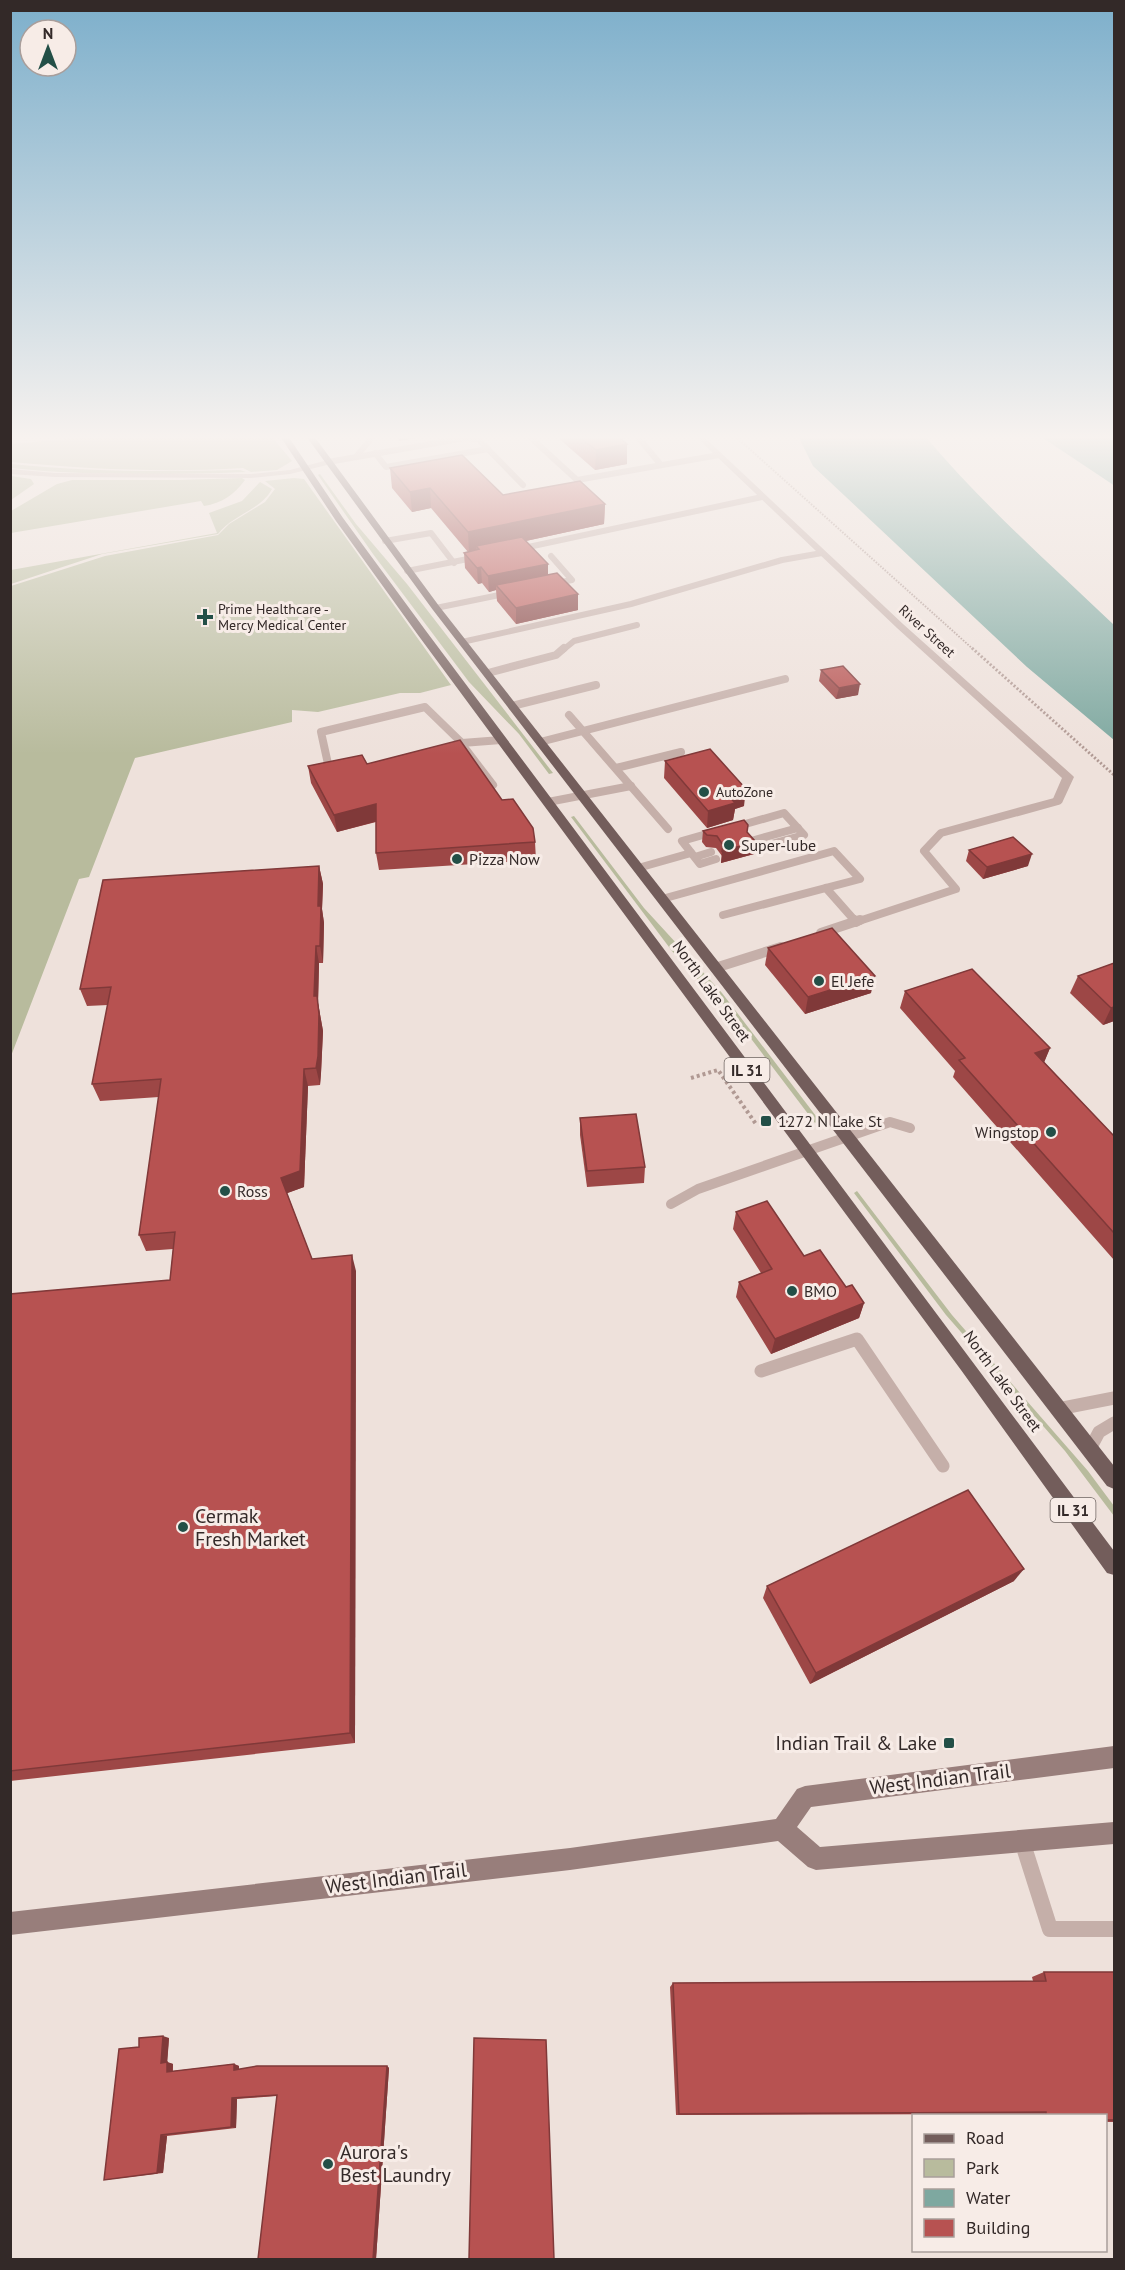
<svg xmlns="http://www.w3.org/2000/svg" width="1125" height="2270" font-family="'PT Sans',sans-serif">
  <rect width="100%" height="100%" fill="#eee1db"/>
  <!-- green -->
  <g fill="#b8bb9d">
    <path d="M99,436h172l21,25 -15,9 -26,2 -8,-4c-78,5 -155,1 -232,-6v-18z"/>
    <path d="M11,464c76,8 152,8 229,6l6,2c-78,3 -158,4 -235,-4z"/>
    <path d="M320,474l36,50 51,60 146,189 -4,1 -30,-40 -50,-52 -96,-128 -55,-79z"/>
    <path d="M11,476l20,3 3,5 -23,16z"/>
    <path d="M242,478l3,2c-11,15 -23,23 -41,26l-3,-5 -190,32v-22l46,-27 15,-4h108z"/>
    <path d="M294,478l10,1 147,206 -31,8h-20l-82,19 -26,-2v12l-157,36 -46,119 -10,2 -68,177v-470l94,-30 113,-21 11,-11 36,-22 10,-13 -10,-8z"/>
    <path d="M260,482l12,7c-11,21 -40,26 -54,45l-116,20 -91,30v-14l206,-37 -8,-20 33,-12z"/>
    <path d="M574,816l70,92 78,85 97,127 -4,3 -85,-112 -45,-44 -13,-16 -101,-134z"/>
    <path d="M857,1191l95,124 136,156 26,35v10l-49,-65 -119,-136 -92,-122z"/>
  </g>
  <!-- water -->
  <g fill="#7ea8a0">
    <path d="M798,436h127c57,68 125,128 189,189v115l-87,-73 -214,-201z"/>
    <path d="M1040,436h74v50l-2,-2z"/>
  </g>
  <g fill="none" stroke-linecap="round" stroke-linejoin="round">
    <!-- path-far2 -->
    <path stroke="#b09993" stroke-width="2" stroke-dasharray="1.5 1.5" stroke-linecap="butt" d="M735,436l239,214"/>
    <!-- path-far1 -->
    <path stroke="#b09993" stroke-width="3" stroke-dasharray="2 2" stroke-linecap="butt" d="M972,648l142,127"/>
    <!-- path -->
    <path stroke="#b09993" stroke-width="4" stroke-dasharray="3 3" stroke-linecap="butt" d="M691,1078l27,-8 38,54"/>
    <!-- lane-far4 -->
    <g stroke="#c5afa9" stroke-width="6">
      <path d="M529,436l48,44 142,-25"/>
      <path d="M637,436l24,29"/>
      <path d="M375,453l11,14 102,-18"/>
      <path d="M356,457l17,-21"/>
      <path d="M328,462l137,-24 13,1 45,46"/>
      <path d="M385,541l46,-8 23,30"/>
      <path d="M519,549l243,-52"/>
      <path d="M551,556l21,24 -21,4"/>
      <path d="M407,571l71,-14"/>
      <path d="M436,608l73,-15"/>
      <path d="M462,642l169,-38 151,-44 40,-7"/>
      <path d="M563,650l11,-9 63,-16"/>
    </g>
    <!-- lane-far3 -->
    <g stroke="#c5afa9" stroke-width="8">
      <path d="M488,673l68,-18 8,-7"/>
      <path d="M512,706l84,-21"/>
      <path d="M569,715l99,114"/>
      <path d="M540,742l245,-63"/>
      <path d="M464,747l29,38"/>
      <path d="M616,768l65,-16"/>
      <path d="M330,773l-9,-41 104,-25 37,36 39,-3"/>
      <path d="M548,802l83,-16"/>
      <path d="M735,827l49,-14 20,22 -47,13"/>
      <path d="M751,841l47,-13"/>
      <path d="M695,857l16,-5"/>
      <path d="M716,859l-16,5 -18,-23 35,-10"/>
      <path d="M638,868l53,-15"/>
      <path d="M826,888l30,34"/>
      <path d="M662,899l172,-48 26,28 -137,36"/>
      <path d="M856,922l100,-33 -32,-38 17,-18 117,-32"/>
    </g>
    <!-- lane-far2 -->
    <g stroke="#c5afa9" stroke-width="10">
      <path d="M854,920l2,2"/>
      <path d="M821,933l39,-13"/>
      <path d="M715,968l66,-21"/>
      <path d="M671,1204l27,-15 192,-67 20,6"/>
    </g>
    <!-- lane-far1 -->
    <g stroke="#c5afa9" stroke-width="13">
      <path d="M761,1371l96,-32 86,127"/>
      <path d="M1058,1409l56,-11"/>
      <path d="M1090,1449l9,-17 15,-9"/>
    </g>
    <!-- lane -->
    <path stroke="#c5afa9" stroke-width="16" d="M1022,1841l28,88h64"/>
    <!-- street -->
    <g fill="#c5afa9" fill-rule="evenodd">
      <path d="M695,436h8l200,188 169,151 2,2 -12,26h-8l-2,-2 10,-23 -165,-150z"/>
      <path d="M328,460h3v4l-41,10 -39,4 -196,-1 -45,-3v-5l45,4 196,1 39,-4z"/>
    </g>
    <!-- secondary -->
    <path fill="#987e7b" fill-rule="evenodd" d="M1114,1746v22l-303,39 -14,20 23,20 294,-25v22l-298,26 -8,-3 -30,-26 -208,29 -560,65v-23l560,-64 206,-29 21,-30 8,-3z"/>
    <!-- primary -->
    <g fill="#735d5b" fill-rule="evenodd">
      <path d="M280,436h8l55,82 83,113 688,920v24l-7,-2 -146,-203 -543,-735 -82,-114z"/>
      <path d="M306,436h8l125,170 675,860v23l-7,-3 -674,-876z"/>
    </g>
  </g>
  <!-- wall -->
  <g fill="#9d4746">
    <path d="M556,436h71v2l-5,1 5,5v20l-32,6z"/>
    <path d="M390,468l113,27 102,9 -1,20 -78,17 22,33 30,20v16l-62,14 -19,-23 -1,-11 -7,2 -7,-9 -4,1 -13,-16 -1,-15 4,-1 -37,-44 -19,4 -20,-24z"/>
    <path d="M821,670l37,25 -22,4 -17,-18z"/>
    <path d="M665,761l79,45 -9,3 -2,11 -26,8 -43,-50z"/>
    <path d="M367,764l135,36 33,42 1,18 -157,10 -3,-17v-31l-39,10 -26,-49 -3,-17z"/>
    <path d="M748,825l-1,7 9,10 -2,12 -33,9 1,-7 -6,-8 -10,-1 -4,-5 1,-11z"/>
    <path d="M969,850l59,16 -45,13 -17,-18z"/>
    <path d="M319,866l4,18 -1,25 2,14 -1,40h-4l-1,40 5,28 -2,42 -1,12 -12,1 -4,101 -17,6 25,66 44,12 -1,472 -345,38v-487l160,-14 3,-31 -27,2 -7,-16 20,-138 -59,4 -8,-17 16,-79 -21,1 -7,-17z"/>
    <path d="M768,948l103,45 -66,21 -40,-49z"/>
    <path d="M1114,963v58l-11,4 -33,-32 8,-17z"/>
    <path d="M905,991l145,57 -6,14 70,74v124l-161,-183 2,-6 -55,-63z"/>
    <path d="M580,1118l65,49 -1,16 -57,4 -7,-52z"/>
    <path d="M736,1212l68,44 42,31 18,16 -5,15 -88,36 -35,-57 3,-15 22,-9 -28,-44z"/>
    <path d="M1014,1581l-204,103 -47,-86 4,-12z"/>
    <path d="M1044,1972h70v150h-8v-7h-73v-1l-357,1 -6,-128 3,-4 360,-2 -1,-4z"/>
    <path d="M169,2038l-2,24 6,2v7l61,-7 5,2v3l148,-3 2,2 -13,191h-118l19,-163 -40,3 -1,29 -69,8 -4,37 -59,7z"/>
  </g>
  <!-- shaded-wall -->
  <g fill="#803939">
    <path d="M398,436h24v1l-23,4z"/>
    <path d="M606,436h21v2l-21,6z"/>
    <path d="M627,444v20l-32,6 1,-20z"/>
    <path d="M430,488l1,20 -19,4 -2,-20z"/>
    <path d="M605,504l-1,20 -125,27 -3,-5 1,5 -8,2 -1,-21z"/>
    <path d="M548,564v15l-52,6v5l-7,2 -1,-16z"/>
    <path d="M481,567l1,16 -4,1 -1,-16z"/>
    <path d="M578,594v16l-62,14v-16z"/>
    <path d="M860,684l-2,11 -22,4 3,-11z"/>
    <path d="M746,789l-2,17 -9,3 -2,11 -26,8 1,-17 19,-17z"/>
    <path d="M376,804l2,17 -41,11 -3,-17z"/>
    <path d="M756,842l-2,12 -33,9 1,-12z"/>
    <path d="M1032,854l-4,12 -45,13 4,-12z"/>
    <path d="M319,866l4,18 -1,25 2,14 -1,40 -3,-17 -2,-40z"/>
    <path d="M316,946l3,17 -1,40 5,28 -2,42 -1,12 -4,-17 -2,-72z"/>
    <path d="M875,976l-4,17 -66,21 3,-17z"/>
    <path d="M1114,1007v14l-11,4 8,-17z"/>
    <path d="M1050,1048l-7,17 -8,-12z"/>
    <path d="M304,1069l4,17 -4,101 -19,7 -4,-16z"/>
    <path d="M352,1255l4,16 -1,472 -5,-10z"/>
    <path d="M864,1303l-5,15 -88,36 4,-15z"/>
    <path d="M1024,1569l-10,12 -204,103 6,-11z"/>
    <path d="M163,2036l6,2 -2,27 -6,-2z"/>
    <path d="M167,2062l6,2 -1,10 -5,-2z"/>
    <path d="M234,2064l5,2v5l-5,-1z"/>
    <path d="M387,2066l2,2 -13,191h-3z"/>
    <path d="M232,2098l5,1 -1,29 -5,-1z"/>
    <path d="M161,2135l6,1 -4,37h-6z"/>
  </g>
  <!-- building -->
  <g fill="#b75251" stroke="#803939" stroke-width="1.5">
    <path d="M578,436h40l9,8 -31,6z"/>
    <path d="M462,455l41,40 77,-14 25,23 -137,28 -38,-44 -20,4 -20,-24z"/>
    <path d="M522,537l26,27 -60,12 -7,-9 -4,1 -13,-15 15,-4 -3,-3z"/>
    <path d="M557,573l21,21 -62,14 -20,-23z"/>
    <path d="M843,666l17,18 -21,4 -18,-18z"/>
    <path d="M460,740l42,60 11,-1 20,29 2,14 -159,11v-49l-42,11 -26,-49 54,-11 5,9z"/>
    <path d="M710,749l36,40 -19,5 8,9 -27,8 -43,-50z"/>
    <path d="M744,820l4,5 -1,7 9,10 -34,9 1,-6 -6,-9 -10,-1 -4,-4z"/>
    <path d="M1013,837l19,17 -45,13 -18,-17z"/>
    <path d="M319,866l-1,40h3l-1,40h-4l-2,50h3l2,18 -1,42 -2,12 -12,1 -4,102 -19,7 31,81 40,-4 -2,478 -340,38v-477l160,-14 5,-48 -36,3 22,-156 -69,5 19,-97 -31,2 23,-109z"/>
    <path d="M832,928l43,48 -67,21 -40,-49z"/>
    <path d="M1114,963v44l-3,1 -33,-32z"/>
    <path d="M972,969l78,79 -15,5 79,83v97l-155,-173 6,-2 -60,-67z"/>
    <path d="M636,1114l9,53 -58,4 -7,-53z"/>
    <path d="M767,1201l37,55 16,-6 26,37 6,-2 12,18 -89,36 -36,-57 33,-13 -36,-57z"/>
    <path d="M968,1490l56,79 -208,104 -49,-87z"/>
    <path d="M1044,1972h70v148h-8v-5h-60v-3l-367,2 -6,-131 373,-2z"/>
    <path d="M163,2036l-2,27 6,-1v10l67,-8v6l23,-4h130l-14,193h-115l19,-164 -45,3 -1,29 -70,8 -4,38 -53,7 15,-131 20,-2v-9z"/>
    <path d="M474,2038l72,2 8,219h-85z"/>
  </g>
  <!-- sky -->
  <linearGradient id="sky" x2="0" y2="1"><stop stop-color="#7dafcb"/><stop offset="0.58" stop-color="#f7f2ef"/><stop offset="1" stop-color="#f7f2ef" stop-opacity="0"/></linearGradient>
  <rect width="1125" height="754" fill="url(#sky)"/>
  <!-- markers -->
  <g fill="#234f47" stroke="#f7ece7" stroke-width="2">
    <path d="M202 608h6v6h6v6h-6v6h-6v-6h-6v-6h6z"/>
    <circle cx="704" cy="792" r="6"/>
    <circle cx="729" cy="845" r="6"/>
    <circle cx="457" cy="859" r="6"/>
    <circle cx="819" cy="981" r="6"/>
    <rect x="760" y="1115" width="12" height="12" rx="3"/>
    <circle cx="1051" cy="1132" r="6"/>
    <circle cx="225" cy="1191" r="6"/>
    <circle cx="792" cy="1291" r="6"/>
    <circle cx="183" cy="1527" r="6"/>
    <rect x="943" y="1737" width="12" height="12" rx="3"/>
    <circle cx="328" cy="2164" r="6"/>
  </g>
  <g text-anchor="middle" dominant-baseline="central" stroke-width="6" stroke-linejoin="round" paint-order="stroke">
    <!-- far-poi labels -->
    <g font-size="14" fill="#332928" stroke="#f7ece7" text-anchor="start">
      <text x="218" y="609">Prime Healthcare -<tspan x="218" dy="16">Mercy Medical Center</tspan></text>
      <text x="716" y="792">AutoZone</text>
    </g>
    <!-- far-street labels -->
    <g font-size="14" fill="#332928" stroke="#f7ece7">
      <text transform="translate(927 631) rotate(42)">River Street</text>
    </g>
    <!-- shield labels -->
    <g fill="#f7ece7" stroke="#6e6461" stroke-width="1.5">
      <rect x="724.5" y="1058" width="45" height="24" rx="4.5"/>
      <rect x="1050.5" y="1498" width="45" height="24" rx="4.5"/>
    </g>
    <g font-size="15" font-weight="bold" fill="#332928">
      <text x="747" y="1070">IL 31</text>
      <text x="1073" y="1510">IL 31</text>
    </g>
    <!-- poi labels -->
    <g font-size="16" fill="#332928" stroke="#f7ece7" text-anchor="start">
      <text x="741" y="845">Super-lube</text>
      <text x="469" y="859">Pizza Now</text>
      <text x="831" y="981">El Jefe</text>
      <text x="778" y="1121">1272 N Lake St</text>
      <text x="1039" y="1132" text-anchor="end">Wingstop</text>
      <text x="237" y="1191">Ross</text>
      <text x="804" y="1291">BMO</text>
    </g>
    <!-- street labels -->
    <g font-size="16" fill="#332928" stroke="#f7ece7">
      <text transform="translate(712 991) rotate(54)">North Lake Street</text>
      <text transform="translate(1003 1381) rotate(54)">North Lake Street</text>
    </g>
    <!-- near-poi labels -->
    <g font-size="20" fill="#332928" stroke="#f7ece7" text-anchor="start">
      <text x="195" y="1516">Cermak<tspan x="195" dy="23">Fresh Market</tspan></text>
      <text x="937" y="1743" text-anchor="end">Indian Trail &amp; Lake</text>
      <text x="340" y="2152">Aurora's<tspan x="340" dy="23">Best Laundry</tspan></text>
    </g>
    <!-- near-street labels -->
    <g font-size="20" fill="#332928" stroke="#f7ece7">
      <text transform="translate(940 1779) rotate(-7)">West Indian Trail</text>
      <text transform="translate(396 1878) rotate(-7)">West Indian Trail</text>
    </g>
  </g>
  <!-- border -->
  <rect width="1125" height="2270" fill="none" stroke="#332928" stroke-width="24"/>
  <!-- legend -->
  <rect x="912" y="2114" width="195" height="138" fill="#f7ece7" stroke="#a99e9b" stroke-width="1.5"/>
  <rect x="924" y="2134" width="30" height="9" fill="#735d5b" stroke="#a99e9b" stroke-width="1.5"/>
  <text x="966" y="2144" font-size="18" fill="#332928">Road</text>
  <rect x="924" y="2159" width="30" height="18" fill="#b8bb9d" stroke="#a99e9b" stroke-width="1.5"/>
  <text x="966" y="2174" font-size="18" fill="#332928">Park</text>
  <rect x="924" y="2189" width="30" height="18" fill="#7ea8a0" stroke="#a99e9b" stroke-width="1.5"/>
  <text x="966" y="2204" font-size="18" fill="#332928">Water</text>
  <rect x="924" y="2219" width="30" height="18" fill="#b75251" stroke="#a99e9b" stroke-width="1.5"/>
  <text x="966" y="2234" font-size="18" fill="#332928">Building</text>
  <!-- north arrow -->
  <g transform="translate(48 48)"><circle r="28" fill="#f7ece7" stroke="#a99e9b" stroke-width="1.5"/>
  <path d="M0-4.5L10 22L0 15L-10 22Z" fill="#234f47"/>
  <text y="-9" font-size="16" font-weight="bold" text-anchor="middle" fill="#332928">N</text>
  </g>
</svg>
